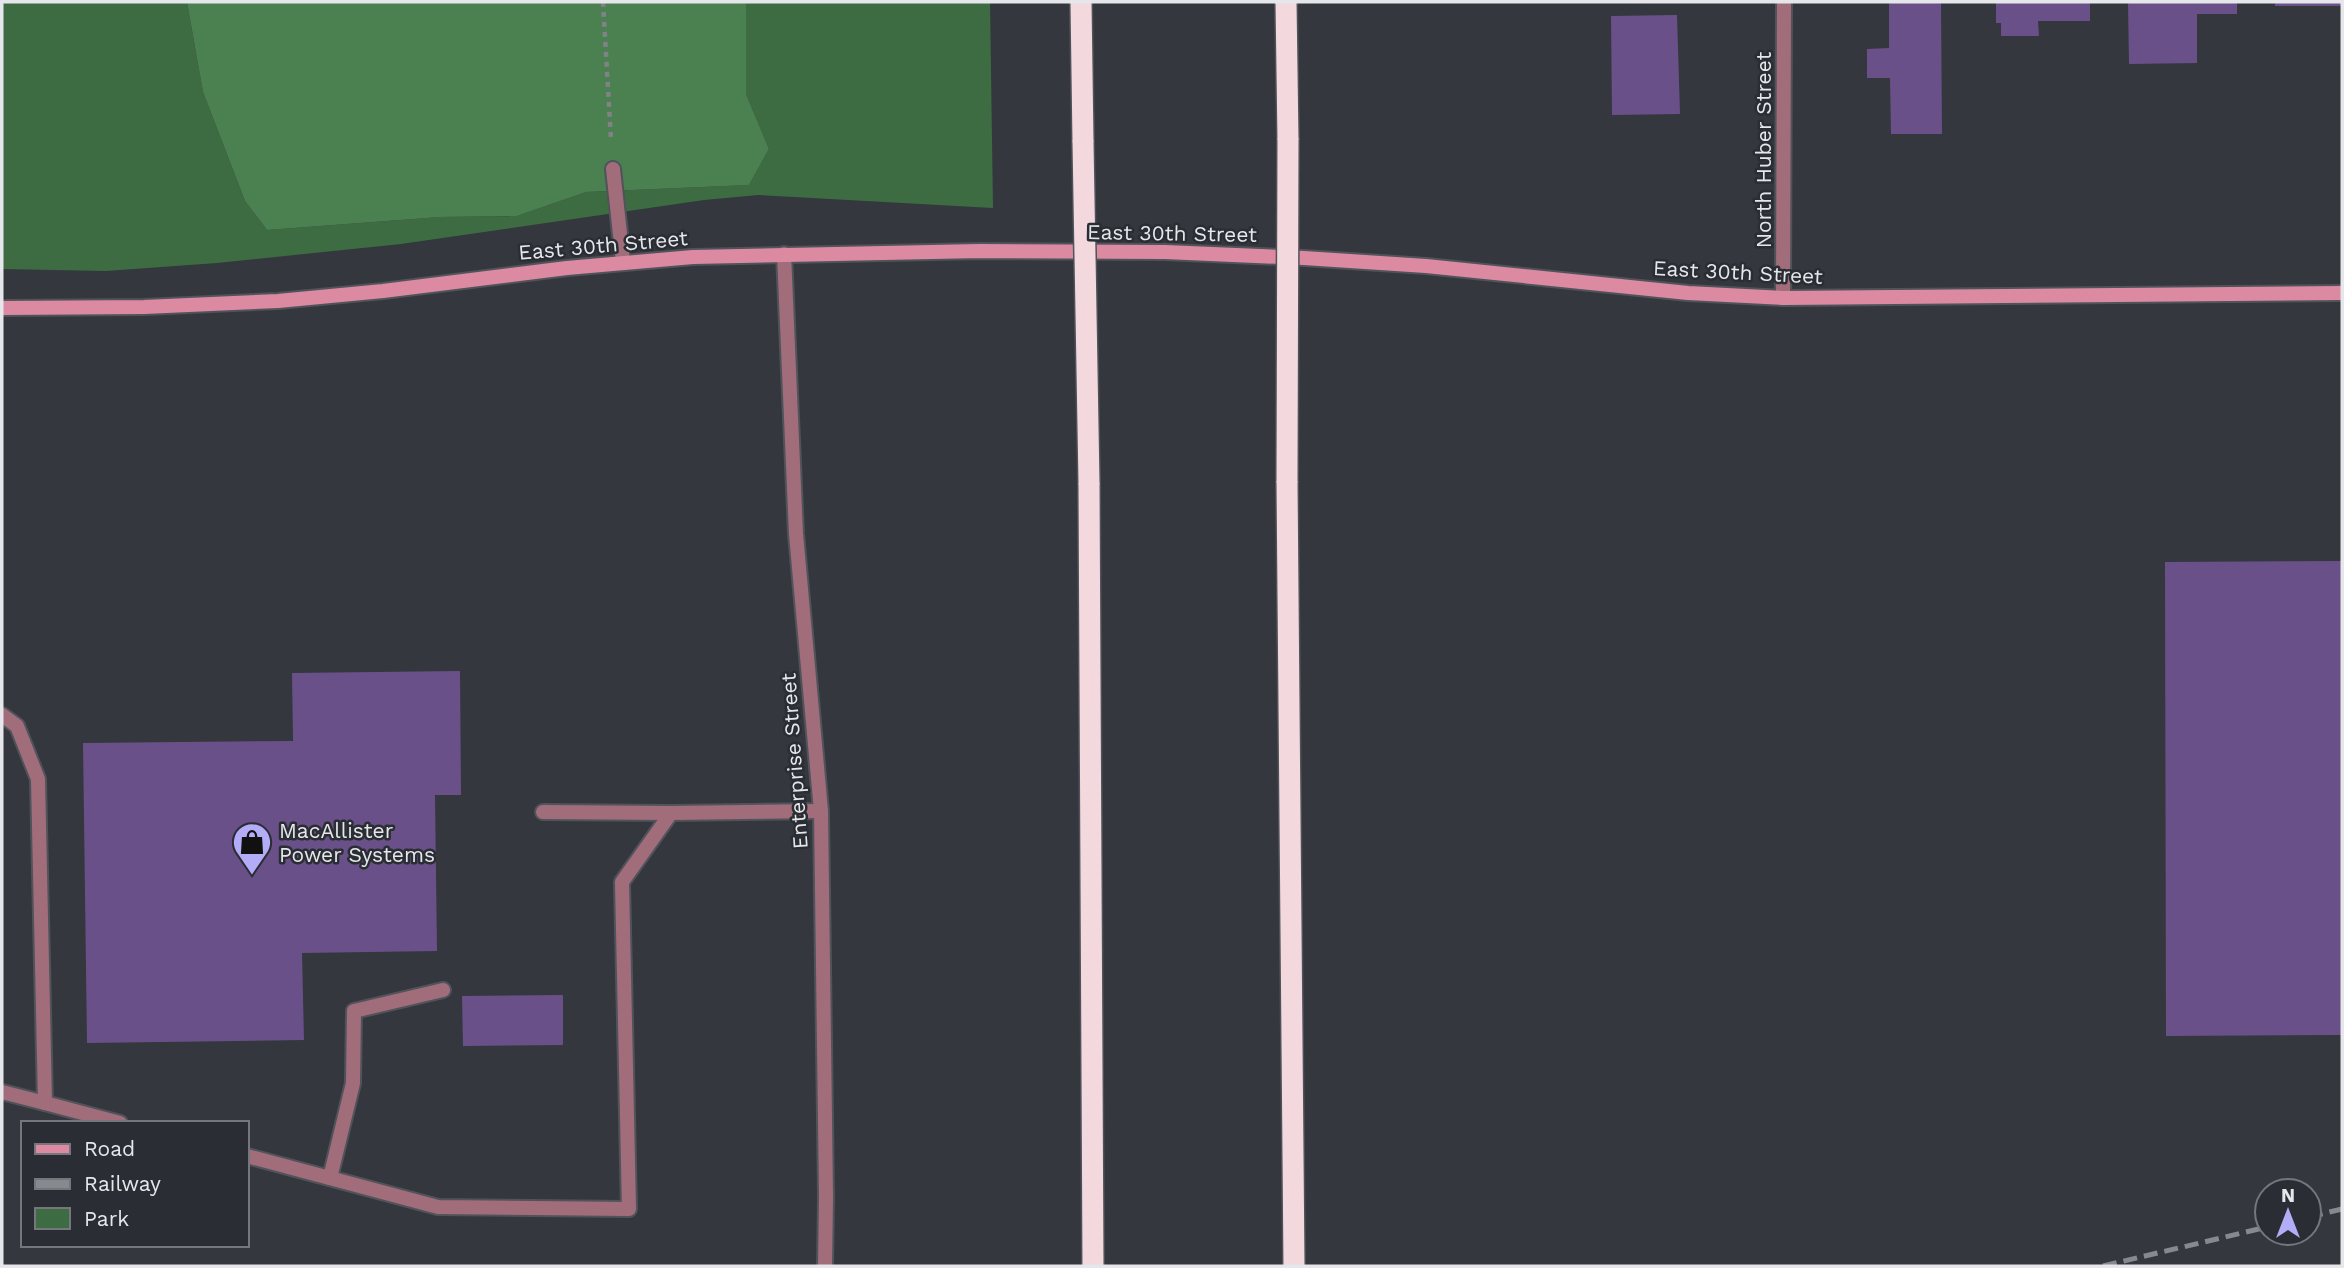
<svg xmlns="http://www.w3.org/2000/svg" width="2344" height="1268" font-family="'Work Sans',sans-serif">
  <rect width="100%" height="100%" fill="#34373d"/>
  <!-- green -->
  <path fill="#3e6c42" d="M2,2h185l16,90 42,109 22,29 173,-13 77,-1 69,-24 163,-7 20,-36 -23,-55v-92h244l3,206 -235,-13 -54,5 -303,44 -184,19 -111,8 -104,-2z"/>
  <!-- forest -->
  <path fill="#4b8050" d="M187,2h559v92l23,55 -20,36 -163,7 -69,24 -77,1 -173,13 -22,-29 -42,-109z"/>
  <!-- building -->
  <g fill="#6a5089">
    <path d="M1889,2h52l1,132h-51l-1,-56h-23v-29l22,-1z"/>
    <path d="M1996,2h94v19h-52l1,15h-38v-13h-5z"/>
    <path d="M2128,2h109v12h-40v49l-68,1z"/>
    <rect x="2275" y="2" width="67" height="4"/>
    <path d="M1677,15l3,99 -68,1 -1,-99z"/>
    <path d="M2342,561v474l-176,1 -1,-474z"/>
    <path d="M460,671l1,124h-26l2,156 -135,2 2,87 -217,3 -4,-300 210,-2 -1,-68z"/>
    <path d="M563,995v50l-100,1 -1,-50z"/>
  </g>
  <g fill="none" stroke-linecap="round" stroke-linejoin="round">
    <!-- service casing -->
    <g stroke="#505359" stroke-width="18">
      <g id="service">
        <path d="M613,169l10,93"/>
        <path d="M2,715l15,11 21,53 7,324 75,20"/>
        <path d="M543,812l128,1 150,-2"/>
        <path d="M2,1092l43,11"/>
        <path d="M247,1156l191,51 191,2 -7,-327 49,-69"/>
        <path d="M330,1178l23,-95 1,-72 89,-21"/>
      </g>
    </g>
    <!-- minor casing -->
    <g stroke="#505359" stroke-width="18">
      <g id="minor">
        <path d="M784,254l12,280 25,277 5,386 -1,69"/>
        <path d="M1783,298l1,-296"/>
      </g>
    </g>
    <!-- secondary casing -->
    <g stroke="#505359" stroke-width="18">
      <path id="secondary" d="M2,308l142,-1 134,-6 105,-10 184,-23 126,-11 287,-6 185,1 139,6 122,8 262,27 95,5 559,-5"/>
    </g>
    <!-- motorway casing -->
    <g stroke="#505359" stroke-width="24">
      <g id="motorway">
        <path d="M1081,2l2,140"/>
        <path d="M1286,2l2,138"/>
        <path d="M1287,481l7,785"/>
        <path d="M1089,483l4,783"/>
      </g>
    </g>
    <!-- path -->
    <path stroke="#808287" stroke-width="4.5" stroke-dasharray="5 5" stroke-linecap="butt" d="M603,2l8,138"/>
    <!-- service -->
    <use href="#service" stroke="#a16d7b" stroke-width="14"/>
    <!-- minor -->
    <use href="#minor" stroke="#a16d7b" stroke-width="14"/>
    <!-- secondary -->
    <use href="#secondary" stroke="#dc8aa1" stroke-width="14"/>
    <!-- motorway -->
    <use href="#motorway" stroke="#f3d8de" stroke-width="21"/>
    <!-- rail -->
    <g stroke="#86898e" stroke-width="5" stroke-dasharray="14 7" stroke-linecap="butt">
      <path d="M2309,1217l33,-8"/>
      <path d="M2103,1266l164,-39"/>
    </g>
    <!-- motorway-bridge casing -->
    <g stroke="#505359" stroke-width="24" stroke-linecap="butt">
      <g id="motorway-bridge">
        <path d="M1083,142l6,341"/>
        <path d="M1287,481l1,-341"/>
      </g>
    </g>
    <!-- motorway-bridge -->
    <use href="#motorway-bridge" stroke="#f3d8de" stroke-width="21"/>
  </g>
  <!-- icons -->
  <defs>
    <g id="shop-pin" transform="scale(2.0125)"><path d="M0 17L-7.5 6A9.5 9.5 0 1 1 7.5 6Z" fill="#b3adf9" stroke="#2a2d33"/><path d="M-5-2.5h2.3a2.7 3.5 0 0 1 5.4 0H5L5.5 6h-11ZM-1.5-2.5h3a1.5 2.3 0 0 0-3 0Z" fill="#111"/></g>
  </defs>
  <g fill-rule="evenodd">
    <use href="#shop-pin" x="252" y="842"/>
  </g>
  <g text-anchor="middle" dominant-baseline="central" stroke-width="5" stroke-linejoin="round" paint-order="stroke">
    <!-- street labels -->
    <g font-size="21" fill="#e5e7eb" stroke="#2a2d33">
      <text transform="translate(1763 150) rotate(-90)">North Huber Street</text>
      <text transform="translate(1172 233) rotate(1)">East 30th Street</text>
      <text transform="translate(603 245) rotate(-5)">East 30th Street</text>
      <text transform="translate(1738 272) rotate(3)">East 30th Street</text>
      <text transform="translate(794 761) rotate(-94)">Enterprise Street</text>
    </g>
    <!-- poi labels -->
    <g font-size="21" fill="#e5e7eb" stroke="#2a2d33" text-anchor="start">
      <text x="279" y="830">MacAllister<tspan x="279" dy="24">Power Systems</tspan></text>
    </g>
  </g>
  <!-- border -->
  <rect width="2344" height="1268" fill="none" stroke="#e5e7eb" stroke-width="7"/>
  <!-- legend -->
  <rect x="21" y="1121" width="228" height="126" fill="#2a2d33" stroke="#75777d" stroke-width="2"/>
  <rect x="35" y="1144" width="35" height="10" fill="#dc8aa1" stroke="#75777d" stroke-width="2"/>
  <text x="84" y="1156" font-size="21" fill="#e5e7eb">Road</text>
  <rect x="35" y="1179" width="35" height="10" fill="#86898e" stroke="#75777d" stroke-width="2"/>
  <text x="84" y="1191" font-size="21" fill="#e5e7eb">Railway</text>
  <rect x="35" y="1208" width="35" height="21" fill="#3e6c42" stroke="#75777d" stroke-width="2"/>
  <text x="84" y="1226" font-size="21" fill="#e5e7eb">Park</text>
  <!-- north arrow -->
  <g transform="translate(2288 1212)"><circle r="33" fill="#2a2d33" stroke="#75777d" stroke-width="2"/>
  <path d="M0-5L12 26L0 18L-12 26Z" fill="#b3adf9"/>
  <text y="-10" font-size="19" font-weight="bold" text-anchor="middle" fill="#e5e7eb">N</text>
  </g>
</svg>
